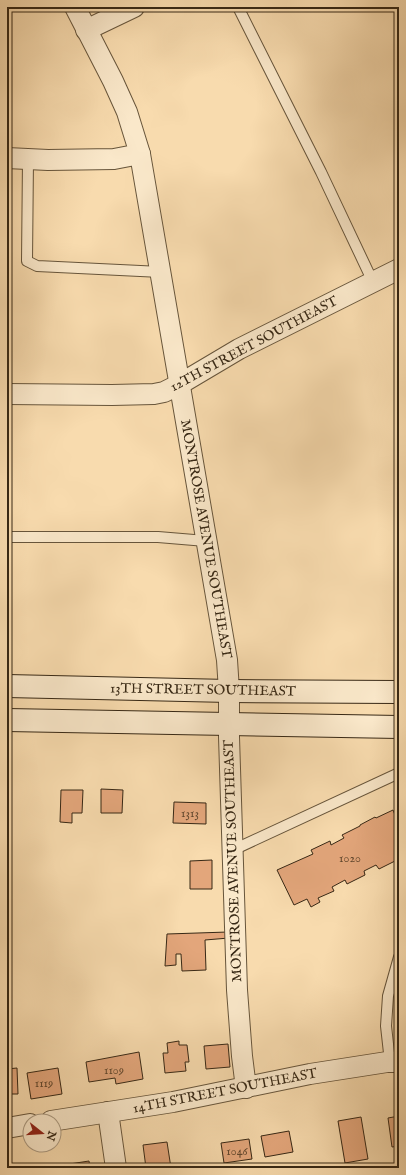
<svg xmlns="http://www.w3.org/2000/svg" width="406" height="1175" font-family="'IM FELL English',serif">
  <rect width="100%" height="100%" fill="#f8dbae"/>
  <filter id="stains"><feTurbulence type="fractalNoise" baseFrequency=".005" numOctaves="4"/><feColorMatrix values="0 0 0 0 .2 0 0 0 0 .09 0 0 0 0 .02 0 0 0 .5 -.17"/></filter>
  <radialGradient id="worn" r=".72"><stop offset=".6" stop-color="#630" stop-opacity="0"/><stop offset="1" stop-color="#630" stop-opacity=".3"/></radialGradient>
  <!-- building -->
  <g fill="#e3a67b" stroke="#372815">
    <path d="M101,789l22,1 -1,23h-21z"/>
    <path d="M61,790h22l-1,23h-10v10l-12,-1z"/>
    <path d="M174,802l32,1v21l-33,-1z"/>
    <path d="M393,810l2,5 4,-2v41l-4,2 2,4 -18,9 -3,-4 -12,6 1,4 -18,9 -2,-4 -13,7 2,4 -16,7 2,4 -9,5 -4,-8 -13,6 -17,-35 36,-16 -2,-4 19,-9 1,4 13,-7 -2,-3 18,-9v-1l15,-8 1,1z"/>
    <path d="M212,860v29h-22v-28z"/>
    <path d="M228,932l1,6 -24,2 1,30 -24,1 -1,-17h-5v11l-11,1 2,-32z"/>
    <path d="M179,1041v4h8l2,17h-4l1,9 -21,2 -2,-20h5l-1,-10z"/>
    <path d="M228,1044l2,23 -24,2 -2,-23z"/>
    <path d="M139,1052l4,27 -27,5 -1,-6 -26,4 -3,-20z"/>
    <path d="M17,1068l1,26h-11v-25z"/>
    <path d="M58,1068l4,26 -31,5 -4,-26z"/>
    <path d="M399,1116v30l-7,1 -4,-29z"/>
    <path d="M361,1117l7,42 -23,4 -7,-42z"/>
    <path d="M289,1131l4,21 -28,5 -4,-21z"/>
    <path d="M249,1139l3,20 -28,4 -3,-20z"/>
    <path d="M167,1142l4,26h-25l-3,-23z"/>
    <path d="M89,1161l1,7h-27v-3z"/>
  </g>
  <g fill="none" stroke-linecap="round" stroke-linejoin="round">
    <!-- service casing -->
    <g stroke="#67553b" stroke-width="12">
      <g id="service">
        <path d="M238,7l83,165 52,110"/>
        <path d="M28,159l-1,102 10,5 124,6"/>
        <path d="M7,537h151l48,4"/>
        <path d="M233,850l166,-77"/>
        <path d="M390,1062l-4,-36 2,-30 11,-39"/>
      </g>
    </g>
    <!-- minor casing -->
    <g stroke="#67553b" stroke-width="22">
      <g id="minor">
        <path d="M75,7l38,74 14,31 13,42 87,506 2,31v46l8,253 5,66 4,32"/>
        <path d="M86,30l48,-23"/>
        <path d="M7,158l41,2 66,-1 26,-5"/>
        <path d="M7,394l105,1 42,-1 10,-2 16,-8 59,-35 160,-80"/>
        <path d="M108,1112l8,56"/>
        <path d="M51,1121l122,-19 137,-28 77,-12h12"/>
        <path d="M7,1128l23,-4"/>
      </g>
    </g>
    <!-- secondary casing -->
    <g stroke="#372815" stroke-width="24">
      <g id="secondary">
        <path d="M7,686l222,5 170,1"/>
        <path d="M7,720l392,7"/>
      </g>
    </g>
    <!-- service -->
    <use href="#service" stroke="#fae8ca" stroke-width="10"/>
    <!-- minor -->
    <use href="#minor" stroke="#fae8ca" stroke-width="20"/>
    <!-- secondary -->
    <use href="#secondary" stroke="#fae8ca" stroke-width="22"/>
  </g>
  <g text-anchor="middle" dominant-baseline="central" stroke-width="3" stroke-linejoin="round" paint-order="stroke">
    <!-- number labels -->
    <g font-size="12" fill="#62482e">
      <text x="190" y="813">1313</text>
      <text x="350" y="858">1020</text>
      <text x="114" y="1070">1109</text>
      <text x="44" y="1083">1119</text>
      <text x="237" y="1151">1046</text>
    </g>
    <!-- street labels -->
    <g font-size="14" fill="#372815" stroke="#fae8ca">
      <text transform="translate(254 344) rotate(-28)">12TH STREET SOUTHEAST</text>
      <text transform="translate(206 539) rotate(80)">MONTROSE AVENUE SOUTHEAST</text>
      <text transform="translate(203 690) rotate(1)">13TH STREET SOUTHEAST</text>
      <text transform="translate(233 861) rotate(-92)">MONTROSE AVENUE SOUTHEAST</text>
      <text transform="translate(225 1091) rotate(-11)">14TH STREET SOUTHEAST</text>
    </g>
  </g>
  <!-- margin -->
  <rect width="406" height="1175" fill="none" stroke="#f8dbae" stroke-width="24"/>
  <rect x="8" y="8" width="390" height="1159" fill="none" stroke="#372815" stroke-width="2"/>
  <rect x="12" y="12" width="382" height="1151" fill="none" stroke="#372815"/>
  <!-- north arrow -->
  <g transform="translate(42 1133) rotate(107)"><circle r="19" fill="#fae8ca" stroke="#ac9b82"/>
  <path d="M0-3L7 15L0 10L-7 15Z" fill="#8f2418"/>
  <text y="-6" font-size="11" font-weight="bold" text-anchor="middle" fill="#372815">N</text>
  </g>
  <rect width="100%" height="100%" filter="url(#stains)"/>
  <rect width="100%" height="100%" fill="url(#worn)"/>
</svg>
